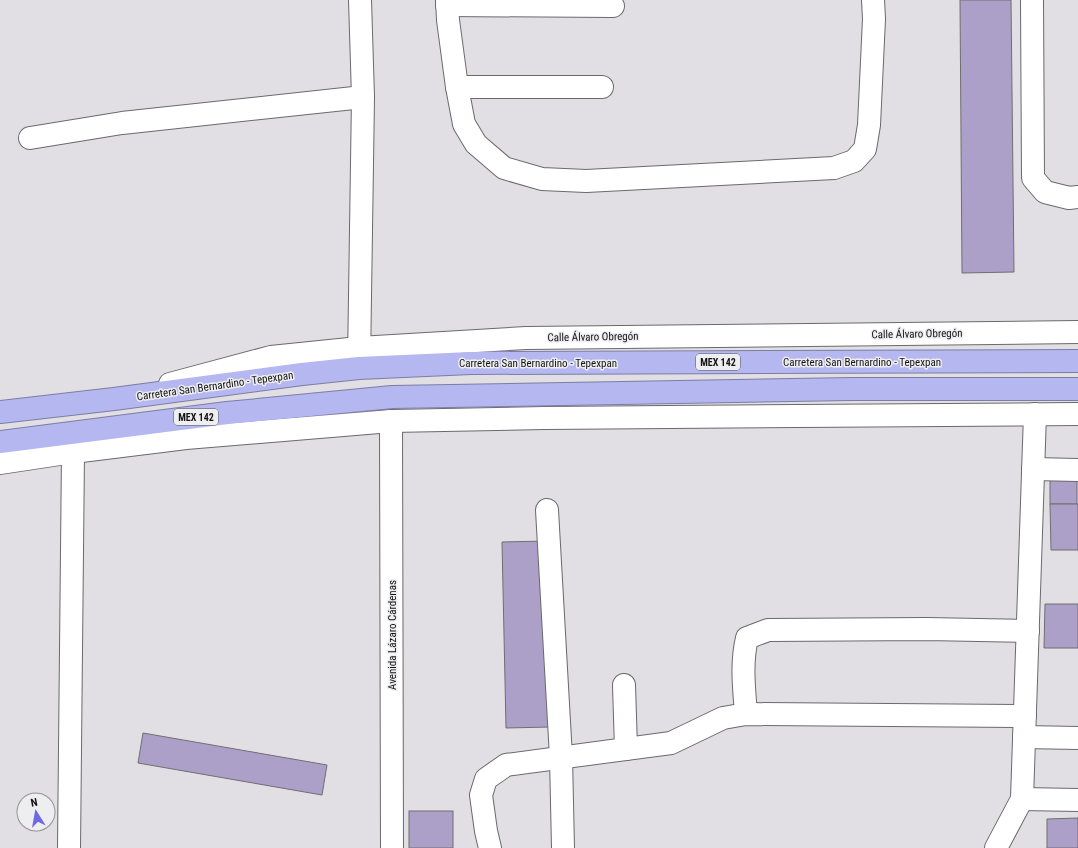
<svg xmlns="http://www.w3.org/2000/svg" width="1078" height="848" font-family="'Roboto Condensed',sans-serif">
  <rect width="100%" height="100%" fill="#e1dfe3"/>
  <!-- building -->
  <g fill="#ada0c8" stroke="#6f6e71">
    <path d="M960,0h51l3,272 -52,1z"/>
    <rect x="1050" y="479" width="27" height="25"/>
    <path d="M1050,504h28v46h-27z"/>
    <path d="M547,541l4,186 -45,1 -4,-186z"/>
    <path d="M1045,604h33v44h-34z"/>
    <path d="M143,733l184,32 -5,30 -184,-32z"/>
    <rect x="409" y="811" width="44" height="37"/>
    <path d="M1078,818v30h-31v-29z"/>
  </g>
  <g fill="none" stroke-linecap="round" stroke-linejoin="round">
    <!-- minor casing -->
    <g stroke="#6a696c" stroke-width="24">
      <g id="minor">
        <path d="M447,0l1,20 9,67 7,37 12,20 28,24 38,11 44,2 248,-13 20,-7 11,-12 4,-24 5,-106 -1,-19"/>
        <path d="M1032,0l1,178 12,14 24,6 9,-1"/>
        <path d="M447,5l166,1"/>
        <path d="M457,87h145"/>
        <path d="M30,138l92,-15 241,-26"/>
        <path d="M359,363l4,-266 -3,-97"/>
        <path d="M170,384l101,-27 88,-9 167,-10 552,-6"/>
        <path d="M391,421l1,427"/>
        <path d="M0,463l73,-11 113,-14 205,-17 153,-3 534,-4"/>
        <path d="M1033,469l45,1"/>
        <path d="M547,510l14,247 2,91"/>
        <path d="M624,685l2,64"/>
        <path d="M746,714c-2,-26 -5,-51 1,-76l21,-8 159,-1 101,2"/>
        <path d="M1024,737l54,1"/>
        <path d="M1022,799l56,1"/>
        <path d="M69,848l4,-396"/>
        <path d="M490,848l-4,-17 -5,-36 5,-16 20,-14 165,-22 52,-25 23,-4 279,2"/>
        <path d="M996,848l26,-49 13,-385"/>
      </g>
    </g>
    <!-- highway casing -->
    <g stroke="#7c7da3" stroke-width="24">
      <g id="highway">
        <path d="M0,412l114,-13 188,-25 57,-6 112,-5 607,-2"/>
        <path d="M0,442l227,-29 165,-16 460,-8h226"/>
      </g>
    </g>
    <!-- minor -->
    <use href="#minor" stroke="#fff" stroke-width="22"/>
    <!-- highway -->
    <use href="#highway" stroke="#b4b7f0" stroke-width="22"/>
  </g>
  <g text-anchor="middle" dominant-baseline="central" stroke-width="3" stroke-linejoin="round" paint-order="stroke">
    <!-- shield labels -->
    <g fill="#eeedf0" stroke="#555456" stroke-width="1">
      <rect x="696" y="354" width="44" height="16" rx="3"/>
      <rect x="174" y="409" width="44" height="16" rx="3"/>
    </g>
    <g font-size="10" font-weight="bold" fill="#131214">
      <text x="718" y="362">MEX 142</text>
      <text x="196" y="417">MEX 142</text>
    </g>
    <!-- street labels -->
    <g font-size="11" fill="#131214" stroke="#eeedf0">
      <text transform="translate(917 334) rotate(-1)">Calle Álvaro Obregón</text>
      <text transform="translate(593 337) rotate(-1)">Calle Álvaro Obregón</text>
      <text x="862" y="362">Carretera San Bernardino - Tepexpan</text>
      <text x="538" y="363">Carretera San Bernardino - Tepexpan</text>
      <text transform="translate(215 386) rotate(-8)">Carretera San Bernardino - Tepexpan</text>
      <text transform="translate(392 635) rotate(-90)">Avenida Lázaro Cárdenas</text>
    </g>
  </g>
  <!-- north arrow -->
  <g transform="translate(36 812) rotate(349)"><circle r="19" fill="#eeedf0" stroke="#969598"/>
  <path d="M0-3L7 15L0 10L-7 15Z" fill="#6c69e2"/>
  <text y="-6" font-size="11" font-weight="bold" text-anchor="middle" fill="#131214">N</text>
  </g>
</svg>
